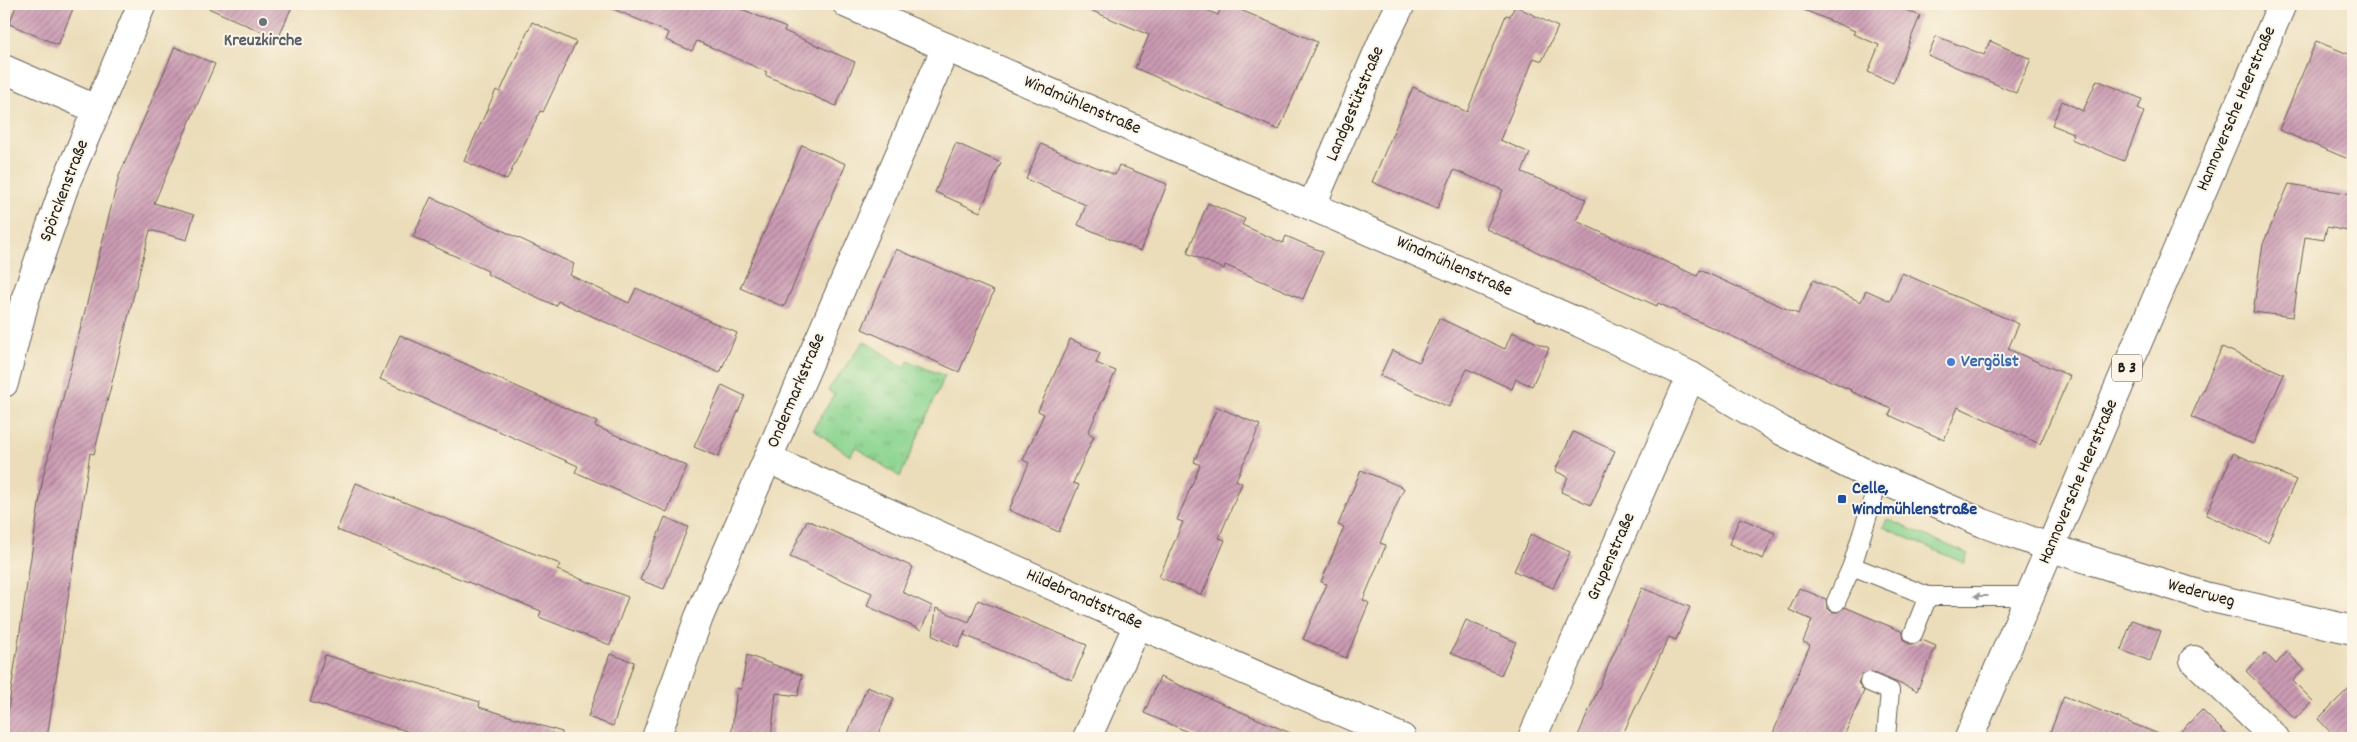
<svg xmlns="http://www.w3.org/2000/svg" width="2357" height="742" font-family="Dekko,sans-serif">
  <defs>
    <pattern id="park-tufts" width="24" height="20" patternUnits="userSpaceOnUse" patternTransform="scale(1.25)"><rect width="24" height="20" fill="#8cd591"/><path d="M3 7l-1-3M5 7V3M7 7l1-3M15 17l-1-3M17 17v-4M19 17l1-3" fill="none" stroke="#78b67c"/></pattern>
    <pattern id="building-hatch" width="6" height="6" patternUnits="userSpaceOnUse" patternTransform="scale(1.25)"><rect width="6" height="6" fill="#cb9bb3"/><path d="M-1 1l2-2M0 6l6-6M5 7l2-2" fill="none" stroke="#a47e91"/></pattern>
  </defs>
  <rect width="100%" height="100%" fill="#fcf5e5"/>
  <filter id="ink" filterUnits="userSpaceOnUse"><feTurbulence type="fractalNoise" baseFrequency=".02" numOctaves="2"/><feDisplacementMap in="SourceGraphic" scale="10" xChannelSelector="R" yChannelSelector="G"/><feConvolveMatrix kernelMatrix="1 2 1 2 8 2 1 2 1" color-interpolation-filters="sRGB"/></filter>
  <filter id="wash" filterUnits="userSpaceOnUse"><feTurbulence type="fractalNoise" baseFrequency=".0096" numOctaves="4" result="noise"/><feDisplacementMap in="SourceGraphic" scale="20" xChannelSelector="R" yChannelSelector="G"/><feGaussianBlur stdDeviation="1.12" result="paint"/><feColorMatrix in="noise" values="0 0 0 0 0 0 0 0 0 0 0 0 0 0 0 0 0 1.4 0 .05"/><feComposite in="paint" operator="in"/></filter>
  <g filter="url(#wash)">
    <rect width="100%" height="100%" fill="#ebddb9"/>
    <!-- grass -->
    <path fill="#8cd591" stroke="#547856" d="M1887,519l81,35 -4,9 -81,-36z"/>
    <!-- park -->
    <path fill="url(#park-tufts)" stroke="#547856" d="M864,341l41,27 3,-7 37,15 -45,101 -44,-30 -6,9 -37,-27 21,-34 -6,-5z"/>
    <g id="blocks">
      <!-- building -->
      <g fill="url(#building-hatch)">
        <path d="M17,4h58l-17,41 -49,-21z"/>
        <path d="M199,4h94l-15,35z"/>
        <path d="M602,4h128l56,24 -2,3 71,31 -19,44 -71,-31 2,-3 -70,-31 -5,10 -26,-11 3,-7z"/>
        <path d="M1076,4h117l25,11 5,-11h3l91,38 -38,88 -144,-62 14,-33z"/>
        <path d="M1790,4h101l29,12 -27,67 -25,-11 11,-27 -26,-11 2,-3z"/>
        <path d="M1515,6l43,21 -16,34 -8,-3 -34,82 30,13 -8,19 64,27 -10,22 121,55 3,-6 98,44 15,-34 48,22 5,-12 24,11 12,-28 117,51 -11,25 62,27 -30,68 -82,-37 -14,33 -55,-25 3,-6 -42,-18 1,-1 -193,-87 -1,3 -171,-77 17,-39 -49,-20 -17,39 -65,-27 41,-95 54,25 39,-97 4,1z"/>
        <path d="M532,22l44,20 -33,70 -3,-1 -33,69 -43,-19 32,-71 4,2z"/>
        <path d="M1936,36l48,19 6,-14 41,18 -15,34 -88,-38z"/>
        <path d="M2316,41l37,15v105l-74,-31z"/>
        <path d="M175,47l40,17 -61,139 40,12 -7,25 -37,-10 -56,224 -4,-1 -43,285h-43l39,-261 76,-301z"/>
        <path d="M2097,80l45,19 -4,10 6,3 -20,49 -53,-22 2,-6 -21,-8 10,-24 21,10z"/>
        <path d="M956,143l45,20 -21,49 -45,-20z"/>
        <path d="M1041,144l74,31 4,-10 48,19 -26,67 -63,-26 8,-20 -60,-26z"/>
        <path d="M802,145l44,19 -62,143 -44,-19z"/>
        <path d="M2289,184l64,10v38l-26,-5 -3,13 -19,-3 -12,80 -40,-5 10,-68z"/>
        <path d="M431,197l143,67 -4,11 59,28 7,-15 101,45 -17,40 -162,-72 -2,5 -69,-32 1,-3 -75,-34z"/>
        <path d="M1208,203l37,16 -3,6 41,18 3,-7 37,16 -20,47 -78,-34 -1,4 -37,-16z"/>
        <path d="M896,249l98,42 -35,81 -97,-43z"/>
        <path d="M1439,318l66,31 7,-17 37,16 -17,38 -16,-7 -4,10 -45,-20 -18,38 -69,-31 12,-26 27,12z"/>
        <path d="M400,335l197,87 -2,4 92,40 -20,46 -92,-40 3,-6 -198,-87z"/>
        <path d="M1070,339l30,14 -4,10 20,8 -28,62 6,3 -21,47 6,2 -20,47 -50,-22 20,-47 -6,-3 21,-46 -6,-3z"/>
        <path d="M2222,347l62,27 -31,70 -62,-27z"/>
        <path d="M722,385l23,11 -27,61 -24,-10z"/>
        <path d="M1217,407l43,18 -24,55 6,3 -23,55 6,2 -23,55 -43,-18 24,-55 -6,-2 23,-55 -6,-3z"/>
        <path d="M1573,432l42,19 -24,54 -30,-13 7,-15 -13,-6z"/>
        <path d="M2233,453l63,27 -28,62 -62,-27z"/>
        <path d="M1361,470l43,18 -24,55 6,2 -23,55 6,3 -23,55 -43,-19 24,-55 -6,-2 23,-55 -6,-2z"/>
        <path d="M356,483l204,81 -3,6 71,27 -18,48 -71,-28 2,-6 -204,-81z"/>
        <path d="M665,517l23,10 -24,62 -24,-9z"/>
        <path d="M1740,518l35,15 -12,26 -34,-15z"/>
        <path d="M807,520l106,47 -11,25 30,14 -11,24 -54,-24 5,-13 -82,-36z"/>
        <path d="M1531,534l39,18 -17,36 -39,-17z"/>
        <path d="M1642,588l48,19 -14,33 -7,-3 -48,101h-44z"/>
        <path d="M1799,588l27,11 1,9 5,4h6l7,-5 58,25 1,8 5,4h6l7,-4 14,6 -19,45 -45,-19 -10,2 -4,9 6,8 -21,47h-72l39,-93 -7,-3 9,-22 -23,-10z"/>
        <path d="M978,600l109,45 -15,35 -108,-45 2,-5 -8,17 -25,-11 3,-28 33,14z"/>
        <path d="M1466,620l50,22 -15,33 -50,-22z"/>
        <path d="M2132,620l29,11 -11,30 -29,-11z"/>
        <path d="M2287,652l17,17 -11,12 20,20 -18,18 -49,-48 19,-18 11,11z"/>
        <path d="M610,654l24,8 -21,64 -25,-9z"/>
        <path d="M325,655l155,47 -1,5 83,25v6h-132l-120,-36z"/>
        <path d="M747,655l55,20 -4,21 -22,-3 -5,45h-40l6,-50 4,1z"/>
        <path d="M1160,677l142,61h-100l-58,-25z"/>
        <path d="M2353,684v54h-17l-18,-19z"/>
        <path d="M867,687l27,11 -17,40h-31z"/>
        <path d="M2064,696l102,41 -1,1h-117z"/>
        <path d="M2202,710l28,28h-56z"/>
      </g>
    </g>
  </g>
  <g filter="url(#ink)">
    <use href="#blocks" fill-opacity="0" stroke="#646053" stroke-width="1"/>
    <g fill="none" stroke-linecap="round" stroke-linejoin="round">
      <!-- service casing -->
      <g stroke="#646053" stroke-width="20">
        <g id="service">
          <path d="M1852,566l76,30"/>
          <path d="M1836,602l16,-36 27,-87"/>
          <path d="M1913,634l15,-38h102"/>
          <path d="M1869,682l21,9 -4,47"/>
        </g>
      </g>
      <!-- minor casing -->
      <g stroke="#646053" stroke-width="30">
        <g id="minor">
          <path d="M4,69l92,40"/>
          <path d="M1312,205l71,-165 18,-36"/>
          <path d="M4,383l21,-83 41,-118 76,-178"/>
          <path d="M768,459l370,165 264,114"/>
          <path d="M2194,660l81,78"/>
          <path d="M656,738l43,-121 247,-570"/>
          <path d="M1087,738l51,-114"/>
          <path d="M1532,738l159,-362"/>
        </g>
      </g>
      <!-- tertiary casing -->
      <g stroke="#646053" stroke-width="30">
        <path id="tertiary" d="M847,4l733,319 111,53 91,55 77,39 124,53 68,25"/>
      </g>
      <!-- secondary casing -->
      <g stroke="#646053" stroke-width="30">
        <path id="secondary" d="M2051,548l157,49 145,33"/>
      </g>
      <!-- primary casing -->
      <g stroke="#646053" stroke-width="30">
        <path id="primary" d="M1969,738l313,-734"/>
      </g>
      <!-- service -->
      <use href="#service" stroke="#fff" stroke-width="18"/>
      <!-- minor -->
      <use href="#minor" stroke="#fff" stroke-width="28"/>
      <!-- tertiary -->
      <use href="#tertiary" stroke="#fff" stroke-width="28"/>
      <!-- secondary -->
      <use href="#secondary" stroke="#fff" stroke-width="28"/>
      <!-- primary -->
      <use href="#primary" stroke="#fff" stroke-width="28"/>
    </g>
    <!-- one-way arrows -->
    <defs><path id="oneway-solid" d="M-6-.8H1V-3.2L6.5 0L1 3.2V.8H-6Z" transform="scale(1.25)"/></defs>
    <use fill="#999" href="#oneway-solid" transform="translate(1981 596) rotate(180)"/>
  </g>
  <!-- markers -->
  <circle fill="#6b7280" stroke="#fcf5e5" stroke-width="2" cx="263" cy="22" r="5"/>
  <circle fill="#3f7fe0" stroke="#fcf5e5" stroke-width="2" cx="1951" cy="362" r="5"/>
  <rect fill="#1a4fb4" stroke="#fcf5e5" stroke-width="2" x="1837" y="494" width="10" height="10" rx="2.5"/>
  <g text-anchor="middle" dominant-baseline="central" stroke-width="4" stroke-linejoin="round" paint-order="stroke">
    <!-- shield labels -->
    <rect fill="#fcf5e5" stroke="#5f5d58" stroke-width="1" x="2112" y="354.5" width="30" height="27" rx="4"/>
    <g font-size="16" font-weight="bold" fill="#1c1c1c">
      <text x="2127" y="368">B 3</text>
    </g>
    <!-- worship labels -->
    <g font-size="18" font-weight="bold" fill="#5b616d" stroke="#fcf5e5">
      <text x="263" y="41">Kreuzkirche</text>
    </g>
    <!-- street labels -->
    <g font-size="18" fill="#1c1c1c" stroke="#fcf5e5">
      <text transform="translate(1356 104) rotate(-67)">Landgestütstraße</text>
      <text transform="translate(1082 106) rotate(23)">Windmühlenstraße</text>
      <text transform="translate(2237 109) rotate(-67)">Hannoversche Heerstraße</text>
      <text transform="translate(65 191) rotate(-69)">Spörckenstraße</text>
      <text transform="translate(1454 267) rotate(24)">Windmühlenstraße</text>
      <text transform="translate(797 391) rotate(-67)">Ondermarkstraße</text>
      <text transform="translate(2079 482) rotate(-67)">Hannoversche Heerstraße</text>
      <text transform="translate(1612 557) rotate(-66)">Grupenstraße</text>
      <text transform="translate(2201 594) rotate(15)">Wederweg</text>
      <text transform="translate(1084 600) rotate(24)">Hildebrandtstraße</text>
    </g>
    <!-- shop labels -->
    <g font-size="18" font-weight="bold" fill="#366cbe" stroke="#fcf5e5" text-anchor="start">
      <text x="1961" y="362">Vergölst</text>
    </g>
    <!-- transit labels -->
    <g font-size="18" font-weight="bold" fill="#164399" stroke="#fcf5e5" text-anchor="start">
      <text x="1852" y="489">Celle,<tspan x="1852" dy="21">Windmühlenstraße</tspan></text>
    </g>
  </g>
  <!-- margin -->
  <rect width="2357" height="742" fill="none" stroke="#fcf5e5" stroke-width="20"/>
</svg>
